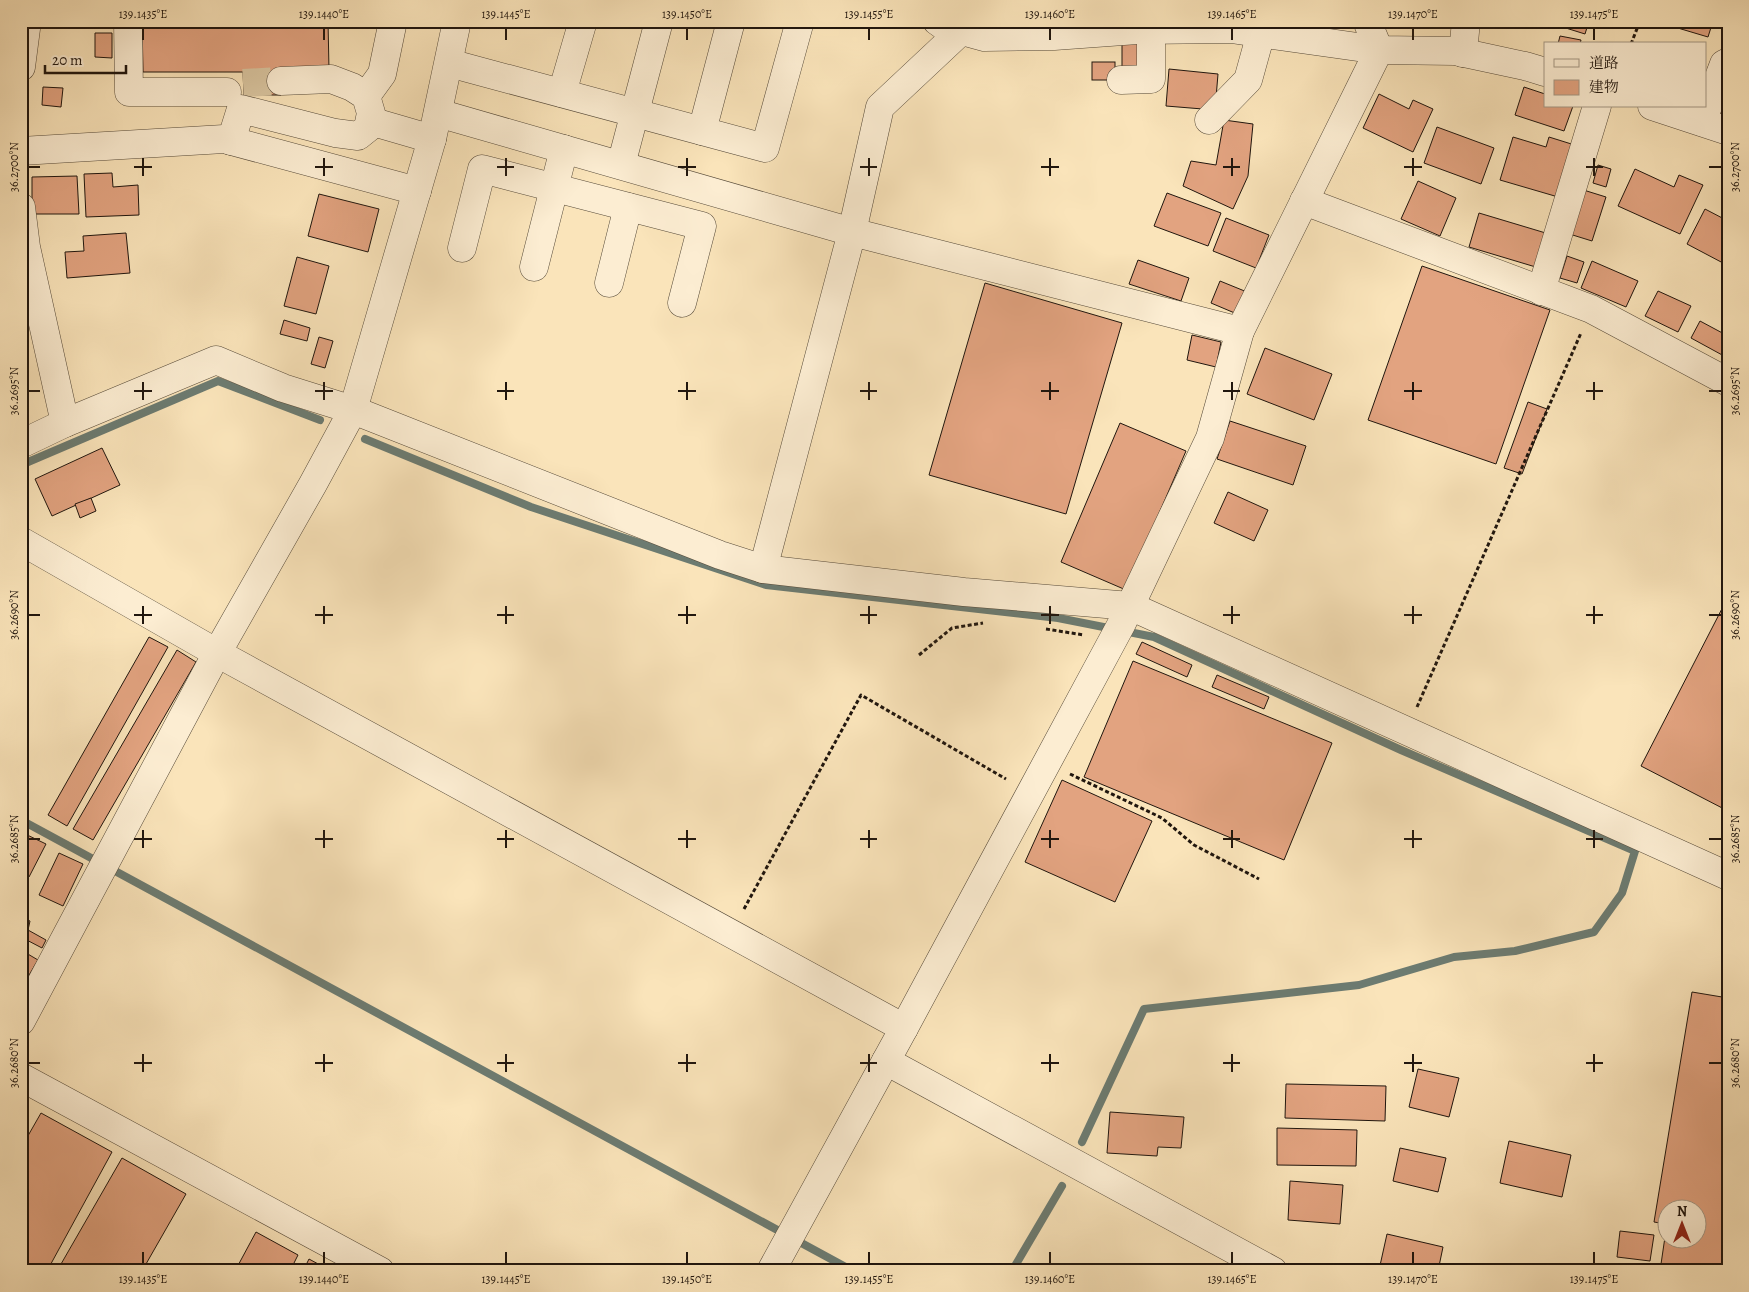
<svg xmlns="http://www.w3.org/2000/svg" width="1749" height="1292" font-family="Alegreya,'Noto Serif JP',serif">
  <rect width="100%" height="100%" fill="#fae4ba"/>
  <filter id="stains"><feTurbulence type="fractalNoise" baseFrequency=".004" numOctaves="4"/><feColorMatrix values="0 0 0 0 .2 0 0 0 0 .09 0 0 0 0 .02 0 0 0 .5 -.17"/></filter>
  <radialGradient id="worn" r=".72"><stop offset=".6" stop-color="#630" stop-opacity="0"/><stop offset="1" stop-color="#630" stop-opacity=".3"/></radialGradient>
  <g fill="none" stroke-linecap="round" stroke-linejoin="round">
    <!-- stream -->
    <g stroke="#6c7b71" stroke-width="8">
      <path d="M365,439l166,68 235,78 292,33 96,19 247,113 234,101 -13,42 -28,39 -79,19 -61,6 -95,28 -215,24 -62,133"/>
      <path d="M21,465l197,-84 102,39"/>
      <path d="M21,820l832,451"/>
      <path d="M1012,1271l50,-85"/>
    </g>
  </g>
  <!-- building -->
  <g fill="#e2a380" stroke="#20160e">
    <path d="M142,21h186l1,49 -48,2v23h-37l-1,-23h-100z"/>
    <path d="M1401,21h60v4z"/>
    <path d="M1554,21h35l-4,13 -32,-10z"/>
    <path d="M1662,21h51l-5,16 -47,-14z"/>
    <path d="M95,33h17v25l-17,-1z"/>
    <path d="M1560,36l21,4 -1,4h-22z"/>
    <path d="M1122,41h27l1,25 -28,1z"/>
    <rect x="1092" y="62" width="23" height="18"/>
    <path d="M1169,69l49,5 -3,36 -49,-4z"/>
    <path d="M1728,86v31l-10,-4z"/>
    <path d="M43,87l20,1 -2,19 -19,-2z"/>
    <path d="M1524,87l21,7v12h28l-9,25 -49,-16z"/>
    <path d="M1379,94l30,15 4,-9 20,9 -20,43 -50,-24z"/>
    <path d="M1224,120l29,4 -5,52 -15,33 -50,-23 8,-25 25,4z"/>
    <path d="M1437,127l57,21 -13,36 -57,-21z"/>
    <path d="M1513,137l33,10 3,-10 32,10 -16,52 -65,-19z"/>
    <path d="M1598,165l13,4 -5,18 -13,-4z"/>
    <path d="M1635,169l39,18 5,-12 24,10 -23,49 -62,-28z"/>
    <path d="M112,173l1,14 25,-2 1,30 -53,2 -2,-43z"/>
    <path d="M77,176l2,38h-47v-37z"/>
    <path d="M1418,181l38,17 -16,38 -39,-17z"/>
    <path d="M1577,188l29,9 -14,44 -29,-9z"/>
    <path d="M1167,193l54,20 -13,33 -54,-20z"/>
    <path d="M319,194l60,15 -11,43 -60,-16z"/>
    <path d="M1705,209l23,12v33l-5,9 -36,-19z"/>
    <path d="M1479,213l70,21 -10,34 -70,-21z"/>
    <path d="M1226,218l43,17 -13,33 -43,-17z"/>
    <path d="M126,233l4,40 -63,5 -2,-26 19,-1 -1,-15z"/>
    <path d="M1567,256l17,6 -7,21 -17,-5z"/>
    <path d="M297,257l32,9 -13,48 -32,-8z"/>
    <path d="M1138,260l51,18 -8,23 -52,-17z"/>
    <path d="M1592,261l46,20 -12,26 -45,-19z"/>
    <path d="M1422,266l128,44 -54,154 -128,-44z"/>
    <path d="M1220,281l27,11 -10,22 -26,-11z"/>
    <path d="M985,283l137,40 -56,191 -137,-39z"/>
    <path d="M1658,291l33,15 -13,26 -33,-16z"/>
    <path d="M284,320l26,8 -3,13 -27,-7z"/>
    <path d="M1700,321l28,15v14l-4,6 -33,-18z"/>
    <path d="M1192,335l29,7 -5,25 -29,-7z"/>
    <path d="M319,337l14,4 -8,27 -14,-4z"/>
    <path d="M1265,348l67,26 -18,46 -67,-26z"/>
    <path d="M1528,402l19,7 -25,65 -18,-6z"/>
    <path d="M1230,421l76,25 -13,39 -76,-26z"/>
    <path d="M1120,423l66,28 -60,139 -65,-28z"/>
    <path d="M102,448l18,37 -68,31 -17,-37z"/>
    <path d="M1228,492l40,18 -14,31 -40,-18z"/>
    <path d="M91,498l5,13 -16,7 -5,-14z"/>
    <path d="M1728,597v214l-87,-45z"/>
    <path d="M149,637l19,10 -101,179 -19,-11z"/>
    <path d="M1142,642l50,23 -5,12 -51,-23z"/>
    <path d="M177,650l19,12 -103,178 -20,-11z"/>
    <path d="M1133,661l199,82 -48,117 -200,-83z"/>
    <path d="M1217,675l52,22 -5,12 -52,-22z"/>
    <path d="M1062,780l90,41 -37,81 -90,-40z"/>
    <path d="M21,832l25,12 -17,33 -8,-4z"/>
    <path d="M59,853l24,11 -20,42 -24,-11z"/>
    <path d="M21,917l9,4 -2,9 18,10 -4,8 -21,-11z"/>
    <path d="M21,950l17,10 -16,27 -1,-1z"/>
    <path d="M1692,992l36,6v273h-68l6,-41v10h30v-30h-30v14l-12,-2z"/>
    <path d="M1418,1069l41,9 -10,39 -40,-10z"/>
    <path d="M1286,1084l100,2 -1,35 -100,-3z"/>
    <path d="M1110,1112l74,5 -3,31 -23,-1 -1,9 -50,-3z"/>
    <path d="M41,1113l71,39 -65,119h-26v-123z"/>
    <path d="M1277,1128l80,2 -1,36 -79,-1z"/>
    <path d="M1509,1141l62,14 -9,42 -62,-14z"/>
    <path d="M1400,1148l46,10 -8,34 -45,-11z"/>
    <path d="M122,1158l64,36 -44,77h-85z"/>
    <path d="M1290,1181l53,4 -3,39 -52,-4z"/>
    <path d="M1620,1231l34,4 -4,26 -33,-4z"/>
    <path d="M256,1232l42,23 -8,16h-55z"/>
    <path d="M1387,1234l56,13 -5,24 -59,-1z"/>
    <path d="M309,1259l22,12h-28z"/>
    <path d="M1584,1267l27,1v3h-27z"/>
  </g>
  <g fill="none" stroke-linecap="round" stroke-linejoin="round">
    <!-- minor-tunnel -->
    <path stroke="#d9c5a0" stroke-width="28" stroke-dasharray="28 14" stroke-linecap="butt" d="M243,83l38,-2"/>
    <!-- minor casing -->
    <g stroke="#564a39" stroke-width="29">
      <g id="minor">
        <path d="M128,21l1,71h98"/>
        <path d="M937,21l7,5 40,11 70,-1 83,-6 94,-1 148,21 76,1 70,15 20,6"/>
        <path d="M1463,53l3,-32"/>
        <path d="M449,63l316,85 35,-127"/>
        <path d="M21,67l6,-46"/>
        <path d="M1121,80l30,-1v-49"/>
        <path d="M562,93l21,-72"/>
        <path d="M366,96l16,-22 11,-53"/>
        <path d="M1652,106l76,25"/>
        <path d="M438,113l414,119 388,99"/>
        <path d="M1209,120l39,-40 13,-47"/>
        <path d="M370,121l62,18"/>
        <path d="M1702,122l22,-58 4,-2"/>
        <path d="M702,131l29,-110"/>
        <path d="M231,141l10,-32 94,24 23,3 10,-8 3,-15 -5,-17 -14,-9 -21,-8 -50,2"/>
        <path d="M21,151l203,-12 193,52"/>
        <path d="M621,165l38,-144"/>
        <path d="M1304,201l287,108 137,73"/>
        <path d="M21,207l5,40 39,176"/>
        <path d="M462,248l20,-79 220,57 -20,77"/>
        <path d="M534,267l30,-118"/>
        <path d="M609,283l19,-76"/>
        <path d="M1541,291l56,-185"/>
        <path d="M21,444l44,-21 151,-63 67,28 70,22 367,145 43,14 201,23 166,14 598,270"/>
        <path d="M21,541l196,112 687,375"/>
        <path d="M763,569l89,-337 28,-125 81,-76"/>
        <path d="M21,1021l196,-368 96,-169 40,-74 79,-271 25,-118"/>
        <path d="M886,1061l387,210"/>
        <path d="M21,1077l359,194"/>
        <path d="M771,1271l133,-243 218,-405 88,-185 30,-107 139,-281 -12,-29"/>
      </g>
    </g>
    <!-- path -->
    <g stroke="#20160e" stroke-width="3" stroke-dasharray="4 2.5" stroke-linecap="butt">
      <path d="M1631,44l9,-23"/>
      <path d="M1046,629l38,6"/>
      <path d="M919,655l33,-27 31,-5"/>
      <path d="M1417,707l164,-374"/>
      <path d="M1070,774l92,44 32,27 65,34"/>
      <path d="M744,909l117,-214 145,84"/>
    </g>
    <!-- minor -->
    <use href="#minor" stroke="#fcedd2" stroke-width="28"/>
  </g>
  <!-- ticks -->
  <path fill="none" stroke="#20160e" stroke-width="2" d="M143,28v12M324,28v12M506,28v12M687,28v12M869,28v12M1050,28v12M1232,28v12M1413,28v12M1594,28v12M143,158v18M324,158v18M506,158v18M687,158v18M869,158v18M1050,158v18M1232,158v18M1413,158v18M1594,158v18M28,167h12M134,167h18M315,167h18M497,167h17M678,167h18M860,167h17M1041,167h18M1223,167h17M1404,167h18M1586,167h17M1709,167h13M143,382v18M324,382v18M506,382v18M687,382v18M869,382v18M1050,382v18M1232,382v18M1413,382v18M1594,382v18M28,391h12M134,391h18M315,391h18M497,391h17M678,391h18M860,391h17M1041,391h18M1223,391h17M1404,391h18M1586,391h17M1709,391h13M143,606v18M324,606v18M506,606v18M687,606v18M869,606v18M1050,606v18M1232,606v18M1413,606v18M1594,606v18M28,615h12M134,615h18M315,615h18M497,615h17M678,615h18M860,615h17M1041,615h18M1223,615h17M1404,615h18M1586,615h17M1709,615h13M143,830v18M324,830v18M506,830v18M687,830v18M869,830v18M1050,830v18M1232,830v18M1413,830v18M1594,830v18M28,839h12M134,839h18M315,839h18M497,839h17M678,839h18M860,839h17M1041,839h18M1223,839h17M1404,839h18M1586,839h17M1709,839h13M143,1054v18M324,1054v18M506,1054v18M687,1054v18M869,1054v18M1050,1054v18M1232,1054v18M1413,1054v18M1594,1054v18M28,1063h12M134,1063h18M315,1063h18M497,1063h17M678,1063h18M860,1063h17M1041,1063h18M1223,1063h17M1404,1063h18M1586,1063h17M1709,1063h13M143,1252v12M324,1252v12M506,1252v12M687,1252v12M869,1252v12M1050,1252v12M1232,1252v12M1413,1252v12M1594,1252v12"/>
  <!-- margin -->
  <rect width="1749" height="1292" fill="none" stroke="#fae4ba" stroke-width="55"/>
  <!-- legend -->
  <rect x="1544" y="42" width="162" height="65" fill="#fcedd2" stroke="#a49784"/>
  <rect x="1554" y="59" width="25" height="8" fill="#fcedd2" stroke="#a49784"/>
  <text x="1589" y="68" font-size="15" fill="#20160e">道路</text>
  <rect x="1554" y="80" width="25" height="15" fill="#e2a380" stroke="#a49784"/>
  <text x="1589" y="92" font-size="15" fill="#20160e">建物</text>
  <!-- north arrow -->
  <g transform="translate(1682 1224)"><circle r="24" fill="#fcedd2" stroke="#a49784"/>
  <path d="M0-4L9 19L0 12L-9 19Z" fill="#8f2418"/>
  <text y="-8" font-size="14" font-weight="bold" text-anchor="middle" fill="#20160e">N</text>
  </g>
  <!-- scale -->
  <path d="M45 65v8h81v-8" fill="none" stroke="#20160e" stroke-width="2.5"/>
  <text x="52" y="65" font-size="15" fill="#20160e" stroke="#fcedd2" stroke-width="4" paint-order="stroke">20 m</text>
  <rect x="28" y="28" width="1694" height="1236" fill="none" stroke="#20160e" stroke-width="2"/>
  <g font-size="12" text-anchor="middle" fill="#20160e">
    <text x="143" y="18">139.1435°E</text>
    <text x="324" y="18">139.1440°E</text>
    <text x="506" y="18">139.1445°E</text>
    <text x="687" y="18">139.1450°E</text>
    <text x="869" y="18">139.1455°E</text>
    <text x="1050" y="18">139.1460°E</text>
    <text x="1232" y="18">139.1465°E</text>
    <text x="1413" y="18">139.1470°E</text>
    <text x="1594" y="18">139.1475°E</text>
    <text transform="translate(14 167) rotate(-90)" y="4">36.2700°N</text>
    <text transform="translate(1735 167) rotate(-90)" y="4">36.2700°N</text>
    <text transform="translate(14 391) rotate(-90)" y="4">36.2695°N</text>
    <text transform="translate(1735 391) rotate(-90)" y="4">36.2695°N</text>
    <text transform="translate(14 615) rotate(-90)" y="4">36.2690°N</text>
    <text transform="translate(1735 615) rotate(-90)" y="4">36.2690°N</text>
    <text transform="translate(14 839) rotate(-90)" y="4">36.2685°N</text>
    <text transform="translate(1735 839) rotate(-90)" y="4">36.2685°N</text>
    <text transform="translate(14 1063) rotate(-90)" y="4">36.2680°N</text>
    <text transform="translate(1735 1063) rotate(-90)" y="4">36.2680°N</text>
    <text x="143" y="1283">139.1435°E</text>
    <text x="324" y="1283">139.1440°E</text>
    <text x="506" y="1283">139.1445°E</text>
    <text x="687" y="1283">139.1450°E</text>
    <text x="869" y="1283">139.1455°E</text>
    <text x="1050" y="1283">139.1460°E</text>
    <text x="1232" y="1283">139.1465°E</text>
    <text x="1413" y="1283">139.1470°E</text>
    <text x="1594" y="1283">139.1475°E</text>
  </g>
  <rect width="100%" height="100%" filter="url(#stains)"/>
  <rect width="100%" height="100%" fill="url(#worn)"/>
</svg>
